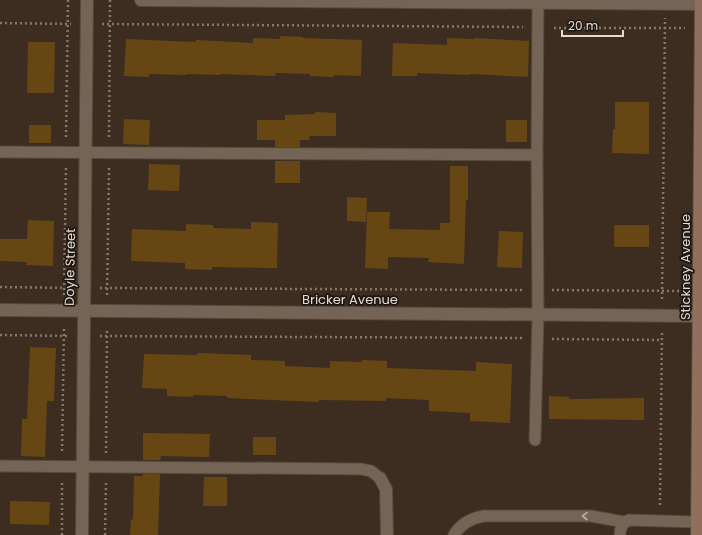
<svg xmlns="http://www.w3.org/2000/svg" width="702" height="535" font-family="Poppins,sans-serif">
  <rect width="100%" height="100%" fill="#3c2d20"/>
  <!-- building -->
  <g fill="#664714">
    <path d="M280,36l23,1v1l59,2 -1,36 -27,-1v2l-24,-1v-2l-34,-1 -1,3 -54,-2 -1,1 -34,-1v1l-37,-1v3l-25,-1 2,-37 70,3v-2l57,3v-5l27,1z"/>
    <path d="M447,38l27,1v-1l55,3 -1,36 -58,-3v1l-53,-2v3h-25l1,-33 54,2z"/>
    <path d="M28,42h27l-1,51h-27z"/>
    <path d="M615,102h34v52l-37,-1 1,-24h2z"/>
    <path d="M315,112l21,1v23h-27l1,4h-10v7h-25v-7h-18v-20h28v-5l30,-1z"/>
    <path d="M124,119l26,1 -1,25 -26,-1z"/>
    <rect x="506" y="120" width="21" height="22"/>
    <rect x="29" y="125" width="22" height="18"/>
    <rect x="275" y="161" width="25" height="22"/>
    <path d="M149,164l31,1 -1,26 -31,-1z"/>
    <path d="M450,166h18v34h-2l-2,64 -36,-2 1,-4 -41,-1v12l-23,-1 2,-56h23l-1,17 51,1v-7h10z"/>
    <path d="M347,197l20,1 -1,24 -19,-1z"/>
    <path d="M28,220l26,1 -1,45 -27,-1 1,-3 -27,-1v-22h27z"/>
    <path d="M251,222l27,1 -1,45 -65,-1v3l-27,-1v-6l-54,-2 1,-32 54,2v-7l27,1v3l38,1z"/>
    <rect x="614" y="225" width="35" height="22"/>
    <path d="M499,231l24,1 -1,36 -25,-1z"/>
    <path d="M30,347l26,1 -2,53h-7l-2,56 -24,-1 1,-37h5z"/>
    <path d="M197,353l54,2v5l34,1v5l45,2v-7l32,1v-2l25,1v7l89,3v-9l36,2 -2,59 -40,-2v-8l-41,-2v-11l-43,-2v3l-67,-1v2l-92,-4v-2l-34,-1v2l-26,-1v-7l-25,-1 2,-34 53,1z"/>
    <path d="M549,396l20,1v2l75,-1v22l-95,-1z"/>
    <path d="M143,433l67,1 -1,23 -48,-1 -1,4h-17z"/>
    <rect x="253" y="437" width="23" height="18"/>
    <path d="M143,474h17l-2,61h-28l1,-16 2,1 1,-44h9z"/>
    <path d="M204,477h23v29h-24z"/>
    <path d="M10,501l40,1 -1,23 -39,-1z"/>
  </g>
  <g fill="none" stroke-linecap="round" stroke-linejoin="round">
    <!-- lane casing -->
    <g stroke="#55483d" stroke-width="13">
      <g id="lane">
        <path d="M0,152l537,3"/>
        <path d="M535,440l3,-126 -1,-159 1,-155"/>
        <path d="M0,466l361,3 10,2 9,7"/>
        <path d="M454,535c7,-12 18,-17 30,-19h107l33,6"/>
        <path d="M620,535c0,-7 2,-12 9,-15l68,2"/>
      </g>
    </g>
    <!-- street casing -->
    <g stroke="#55483d" stroke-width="14">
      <g id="street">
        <path d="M141,0l560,4"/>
        <path d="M0,310l699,6"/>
        <path d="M380,478l6,11 1,46"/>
        <path d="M82,535l5,-535"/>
      </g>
    </g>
    <!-- secondary casing -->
    <g stroke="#55483d" stroke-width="14">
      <path id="secondary" d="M697,535l4,-535"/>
    </g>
    <!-- path -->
    <g stroke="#84786d" stroke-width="2.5" stroke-dasharray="2 3" stroke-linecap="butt">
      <path d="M0,23l71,1"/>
      <path d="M102,24l421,3"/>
      <path d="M554,28h131"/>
      <path d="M66,137l2,-137"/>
      <path d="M109,137l1,-137"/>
      <path d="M0,287l69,1"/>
      <path d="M100,288l423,2"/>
      <path d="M552,290l131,1"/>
      <path d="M64,295l2,-129"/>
      <path d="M107,295l2,-127"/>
      <path d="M662,299l3,-281"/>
      <path d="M0,335l67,1"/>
      <path d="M100,336l423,2"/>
      <path d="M552,339l110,1"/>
      <path d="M62,451l2,-125"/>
      <path d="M106,453l1,-125"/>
      <path d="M660,505l2,-175"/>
      <path d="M62,535v-53"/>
      <path d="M105,535l1,-53"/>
    </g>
    <!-- lane -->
    <use href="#lane" stroke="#746455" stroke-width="11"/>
    <!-- street -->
    <use href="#street" stroke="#746455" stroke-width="12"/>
    <!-- secondary -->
    <use href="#secondary" stroke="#906f5d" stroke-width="12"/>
  </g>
  <!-- one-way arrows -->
  <defs><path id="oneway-chevron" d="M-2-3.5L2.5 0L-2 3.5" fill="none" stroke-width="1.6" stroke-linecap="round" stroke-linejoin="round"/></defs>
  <use stroke="#bdb1a7" href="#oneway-chevron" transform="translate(585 516) rotate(-178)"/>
  <g text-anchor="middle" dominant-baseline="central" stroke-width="3.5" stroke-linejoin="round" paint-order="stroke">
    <!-- street labels -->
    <g font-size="13" fill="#e5dbd3" stroke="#1e1711">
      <text transform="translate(70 267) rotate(-89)">Doyle Street</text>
      <text transform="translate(685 267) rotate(-90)">Stickney Avenue</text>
      <text x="350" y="299">Bricker Avenue</text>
    </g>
  </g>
  <!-- scale -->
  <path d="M562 30v6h61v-6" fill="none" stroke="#e5dbd3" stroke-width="2"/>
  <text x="568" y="30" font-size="12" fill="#e5dbd3" stroke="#1e1711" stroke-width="3" paint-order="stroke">20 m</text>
</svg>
